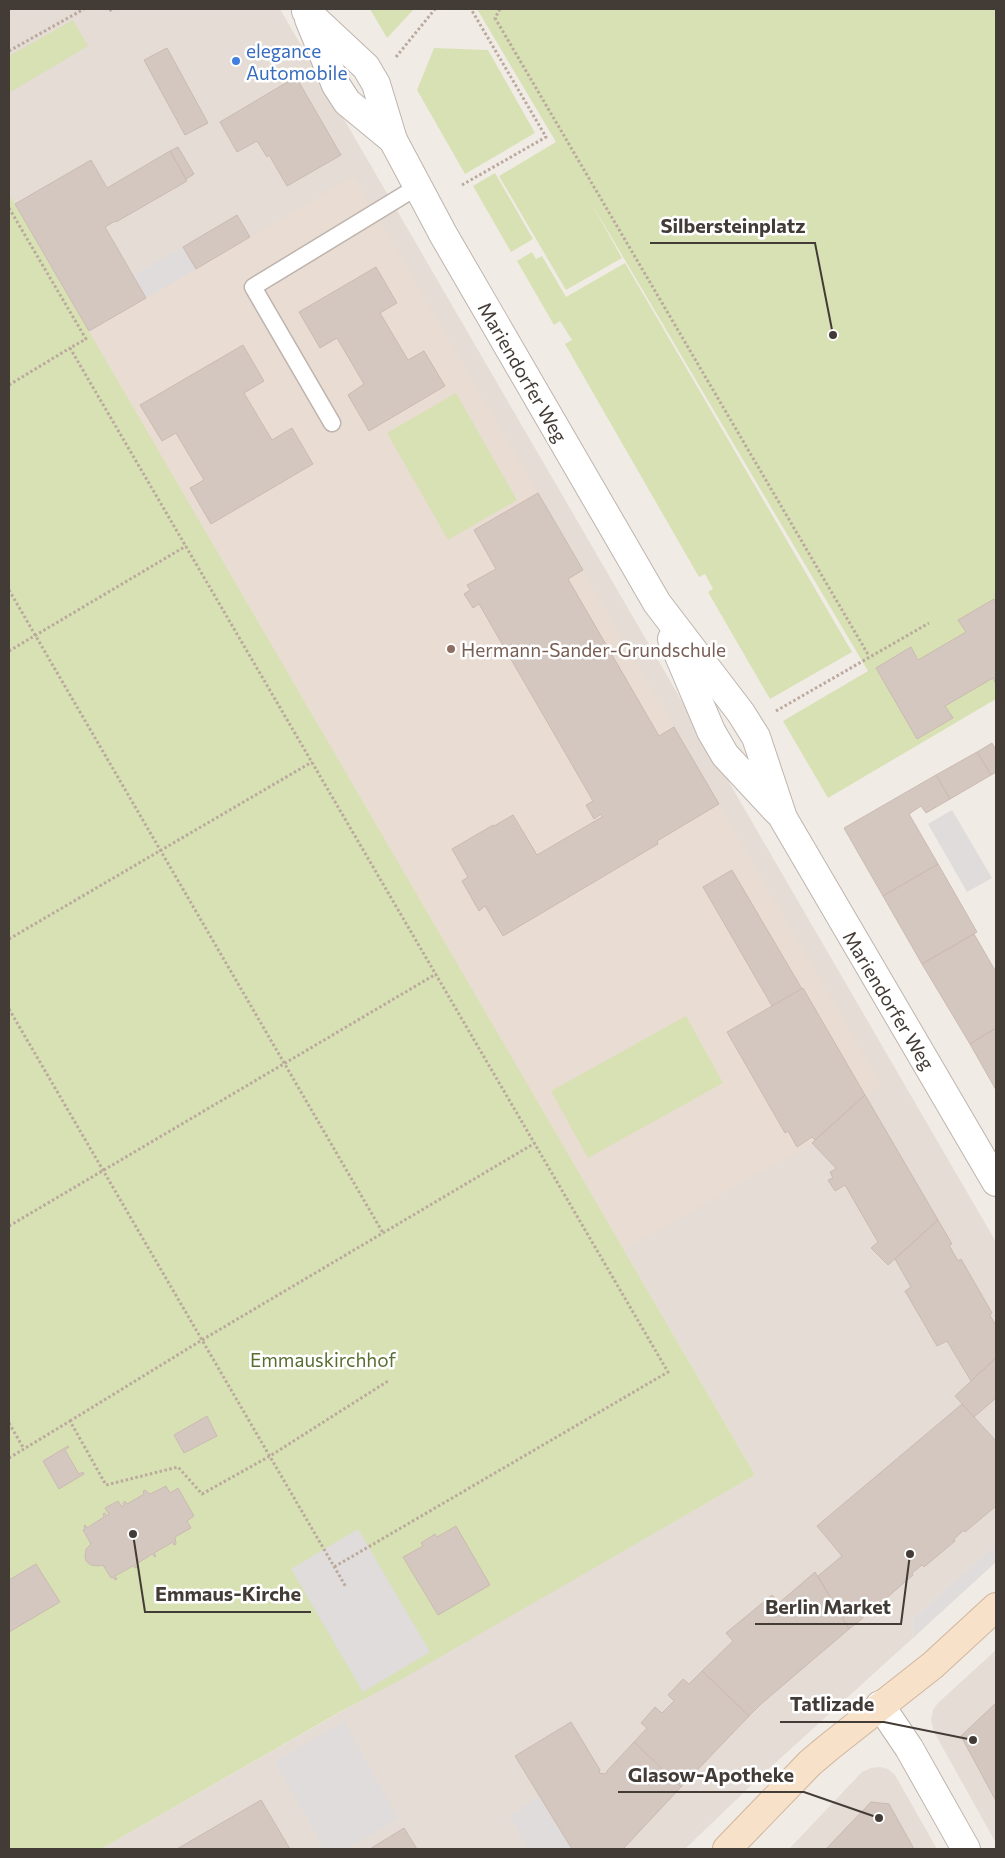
<svg xmlns="http://www.w3.org/2000/svg" width="1005" height="1858" font-family="Commissioner,sans-serif">
  <rect width="100%" height="100%" fill="#f1ebe6"/>
  <!-- residential -->
  <g fill="#e4dcd5">
    <path d="M9,9h271l716,1233v302l-84,76 2,17 -152,138 -77,74h-584l654,-374 -746,-1281z"/>
    <path d="M996,1650v193l-62,-111 -3,-12 2,-10 5,-7z"/>
    <path d="M880,1767l8,2 7,6 42,74h-148l73,-77 9,-4z"/>
  </g>
  <!-- education -->
  <path fill="#e9dcd2" d="M354,176l528,909 -17,10 -53,48 -188,107 -535,-918z"/>
  <!-- green -->
  <g fill="#d8e1b4">
    <path d="M370,9h44l-27,29z"/>
    <path d="M477,9h519v690l-168,99 -45,-77 85,-50 -278,-470 32,57 -56,32 -67,-114 57,-34z"/>
    <path d="M73,20l15,26 -79,47v-37z"/>
    <path d="M434,48l54,2 47,83 -70,41 -48,-84z"/>
    <path d="M495,173l38,66 -22,13 -38,-66z"/>
    <path d="M9,194l746,1281 -353,204 -64,34 -237,136h-92z"/>
    <path d="M532,252l4,7 6,-3 24,41 59,-34 227,389 -82,47 -62,-107 5,-3 -8,-15 -6,3 -134,-233 7,-4 -12,-19 -6,4 -37,-64z"/>
    <path d="M456,393l61,107 -69,40 -61,-107z"/>
    <path d="M686,1016l37,67 -135,75 -37,-67z"/>
  </g>
  <!-- parking -->
  <g fill="#dfdcdb">
    <path d="M183,247l13,22 -50,29 -13,-22z"/>
    <path d="M952,810l40,68 -25,14 -39,-68z"/>
    <path d="M358,1529l72,123 -67,40 -72,-123z"/>
    <path d="M996,1544v18l-82,75 -2,-17z"/>
    <path d="M344,1722l54,97 -53,30h-21l-49,-88z"/>
    <path d="M540,1797l32,52h-43l-20,-33z"/>
  </g>
  <!-- building -->
  <g fill="#d4c7c0" stroke="#cbbab1">
    <path d="M167,48l41,75 -23,12 -41,-75z"/>
    <path d="M296,77l45,78 -54,31 -18,-31 -2,2 -10,-16 -20,11 -17,-30z"/>
    <path d="M178,147l16,27 -8,5 -16,-28z"/>
    <path d="M170,151l17,30 -71,41 -1,-1 -10,6 41,71 -57,33 -74,-127 76,-44 16,28z"/>
    <path d="M237,215l13,22 -54,32 -13,-22z"/>
    <path d="M376,267l21,36 -17,10 28,47 16,-9 21,35 -76,45 -21,-36 16,-11 -27,-46 -17,10 -21,-36z"/>
    <path d="M243,345l21,36 -20,12 28,47 20,-12 21,36 -102,60 -21,-36 14,-8 -28,-47 -14,8 -22,-36z"/>
    <path d="M538,493l45,77 -15,9 91,157 15,-9 45,77 -62,37 1,3 -155,92 -18,-30 -6,5 -17,-30 6,-4 -16,-28 41,-24 1,1 19,-11 24,40 65,-38 -1,-3 -7,5 -8,-14 7,-4 -114,-197 -6,4 -9,-14 6,-4 -3,-5 29,-16 -22,-39z"/>
    <path d="M994,599l2,4v81l-3,-6 -48,28 8,12 -36,21 -41,-71 35,-21 7,13 48,-28 -8,-12z"/>
    <path d="M992,743l4,7v22l-5,3 -14,-23z"/>
    <path d="M977,752l14,23 -41,24 -14,-24z"/>
    <path d="M936,775l14,24 -24,14 -5,-7 -12,8 29,50 -55,32 -39,-68z"/>
    <path d="M938,864l39,68 -55,32 -39,-68z"/>
    <path d="M732,870l70,119 -30,17 -69,-119z"/>
    <path d="M974,934l22,38v56l-26,16 -48,-80z"/>
    <path d="M803,988l62,107 -50,45 -3,-3 -15,10 -9,-16 -3,2 -58,-101z"/>
    <path d="M996,1028v62l-26,-46z"/>
    <path d="M865,1095l73,125 -50,45 -17,-17 7,-6 -33,-57 -10,6 -7,-11 5,-2 -3,-6 6,-3 -1,-2 -23,-24z"/>
    <path d="M938,1220l14,24 -3,1 9,16 3,-2 31,54 -2,2 6,11v32l-25,23 -24,-40 -10,5 -32,-55 6,-4 -16,-28z"/>
    <path d="M996,1358v40l-22,19 -19,-21z"/>
    <path d="M962,1404l34,37v65l-31,26 -1,-2 -10,9 1,2 -31,26 -2,-2 -10,8 1,2 -38,33 -2,-2 -10,9v3l-14,11 -31,-53 24,-20 -25,-30z"/>
    <path d="M207,1416l10,20 -33,17 -10,-18z"/>
    <path d="M68,1446l1,1 -4,3 14,24 4,-2 1,2 -25,15 -16,-28z"/>
    <path d="M166,1486l4,7 8,-5 16,28 -7,5 4,7 -16,9 1,7 -2,1 -1,-3 -19,11 2,3 -1,1 -3,-3 -17,11 2,2 -2,1 -2,-2 -18,10 2,3 -2,1 -2,-3 -2,1 -8,-13 -5,1 -7,-1 -5,-4 -1,-5 1,-7 5,-5 -8,-14 2,-1 -1,-3 1,-1 2,3 17,-11 -1,-3 2,-1 2,3 2,-2 -4,-6 13,-7 4,6 2,-1 -1,-3 2,-2 2,3 17,-10 -1,-3 2,-1 5,4z"/>
    <path d="M456,1526l34,59 -52,30 -35,-58 20,-11 -2,-3 14,-9 2,3z"/>
    <path d="M36,1564l24,38 -51,30v-52z"/>
    <path d="M815,1572l34,57 -88,75 -12,12 -47,-45 31,-30 -7,-8 46,-38 7,8z"/>
    <path d="M702,1671l47,45 -68,71 -47,-45 13,-14 -6,-5 14,-16 7,6 12,-12 -6,-6 15,-16 6,5z"/>
    <path d="M996,1703v98l-35,-65z"/>
    <path d="M571,1722l29,48 -1,3 7,1 1,-3 27,-29 47,45 -58,62h-51l-57,-93z"/>
    <path d="M261,1800l29,49h-113z"/>
    <path d="M871,1802l18,2 25,45h-88z"/>
    <path d="M404,1828l13,21h-47z"/>
  </g>
  <g fill="none" stroke-linecap="round" stroke-linejoin="round">
    <!-- service casing -->
    <g stroke="#beb4ad" stroke-width="19">
      <path id="service" d="M332,423l-79,-136 164,-100"/>
    </g>
    <!-- minor casing -->
    <g stroke="#beb4ad" stroke-width="30">
      <path id="minor" d="M880,1705l29,43 57,101"/>
    </g>
    <!-- tertiary casing -->
    <g stroke="#beb4ad" stroke-width="30">
      <g id="tertiary">
        <path d="M306,11l60,56 10,17 17,56 50,94 214,369 84,110 15,24 27,81 213,364"/>
        <path d="M309,19l27,66 11,17 46,38"/>
        <path d="M672,639l39,92 14,24 52,56"/>
      </g>
    </g>
    <!-- secondary casing -->
    <g stroke="#cfb59d" stroke-width="30">
      <path id="secondary" d="M727,1849l83,-86 19,-16 104,-82 63,-58"/>
    </g>
    <!-- path -->
    <g stroke="#bba99d" stroke-width="3" stroke-dasharray="2.5 2.5" stroke-linecap="butt">
      <path d="M110,9l3,4"/>
      <path d="M500,9l-5,9 374,638"/>
      <path d="M9,51l75,-42"/>
      <path d="M396,57l39,-48"/>
      <path d="M462,185l84,-48 -75,-128"/>
      <path d="M9,208l77,131 -16,9 598,1024 -334,195"/>
      <path d="M9,385l61,-37"/>
      <path d="M9,590l374,643"/>
      <path d="M9,651l177,-105"/>
      <path d="M776,711l153,-88"/>
      <path d="M9,939l303,-177"/>
      <path d="M9,1009l337,578"/>
      <path d="M9,1226l427,-252"/>
      <path d="M70,1421l132,-81 333,-197"/>
      <path d="M9,1423l15,26"/>
      <path d="M9,1458l61,-37 36,64 72,-18 24,27 68,-38 118,-75"/>
    </g>
    <!-- service -->
    <use href="#service" stroke="#fff" stroke-width="16"/>
    <!-- minor -->
    <use href="#minor" stroke="#fff" stroke-width="28"/>
    <!-- tertiary -->
    <use href="#tertiary" stroke="#fff" stroke-width="28"/>
    <!-- secondary -->
    <use href="#secondary" stroke="#f8e1c9" stroke-width="28"/>
  </g>
  <!-- markers -->
  <circle fill="#3f7fe0" stroke="#fff" stroke-width="2" cx="236" cy="61" r="5"/>
  <circle fill="#8d6e63" stroke="#fff" stroke-width="2" cx="451" cy="649" r="5"/>
  <g text-anchor="middle" dominant-baseline="central" stroke-width="5" stroke-linejoin="round" paint-order="stroke">
    <!-- shop labels -->
    <g font-size="19" fill="#366cbe" stroke="#fff" text-anchor="start">
      <text x="246" y="50">elegance<tspan x="246" dy="22">Automobile</tspan></text>
    </g>
    <!-- street labels -->
    <g font-size="19" fill="#433b36" stroke="#fff">
      <text transform="translate(523 372) rotate(60)">Mariendorfer Weg</text>
      <text transform="translate(889 1000) rotate(59)">Mariendorfer Weg</text>
    </g>
    <!-- education labels -->
    <g font-size="19" fill="#785e54" stroke="#fff" text-anchor="start">
      <text x="461" y="649">Hermann-Sander-Grundschule</text>
    </g>
    <!-- park labels -->
    <g font-size="19" fill="#586e31" stroke="#fff">
      <text x="323" y="1359">Emmauskirchhof</text>
    </g>
  </g>
  <!-- callouts -->
  <path fill="none" stroke="#433b36" stroke-width="2" d="M833 335L815 243H650M133 1534L145 1612H311M910 1554L901 1624H755M973 1740L884 1722H780M879 1818L804 1792H618"/>
  <g fill="#433b36" stroke="#fff" stroke-width="2">
    <circle cx="833" cy="335" r="5"/>
    <circle cx="133" cy="1534" r="5"/>
    <circle cx="910" cy="1554" r="5"/>
    <circle cx="973" cy="1740" r="5"/>
    <circle cx="879" cy="1818" r="5"/>
  </g>
  <g font-size="20" text-anchor="middle" font-weight="bold" fill="#433b36" stroke="#fff" stroke-width="5" stroke-linejoin="round" paint-order="stroke">
    <text x="733" y="233">Silbersteinplatz</text>
    <text x="228" y="1601">Emmaus-Kirche</text>
    <text x="828" y="1614">Berlin Market</text>
    <text x="832" y="1711">Tatlizade</text>
    <text x="711" y="1782">Glasow-Apotheke</text>
  </g>
  <!-- border -->
  <rect width="1005" height="1858" fill="none" stroke="#433b36" stroke-width="20"/>
</svg>
